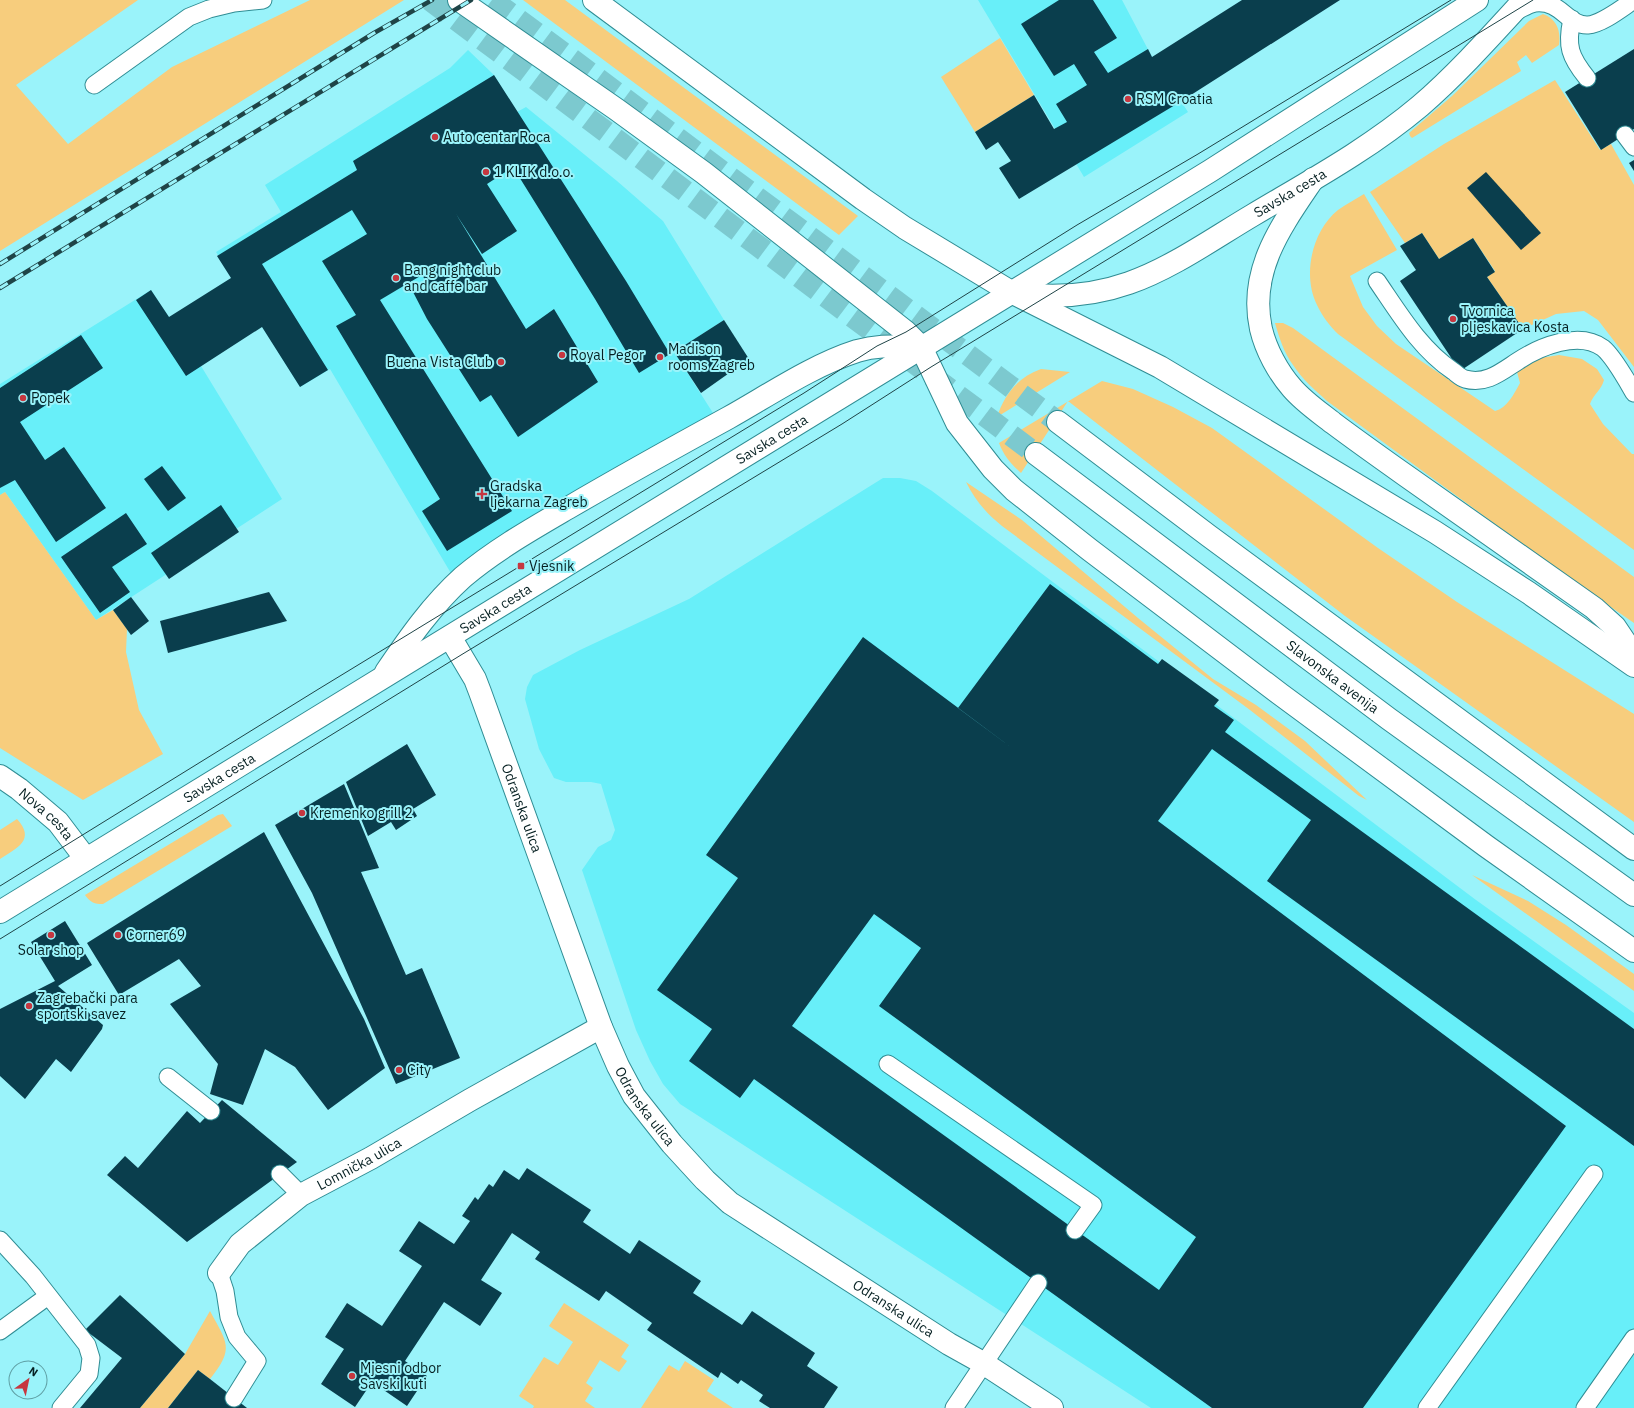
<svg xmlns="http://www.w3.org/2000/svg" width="1634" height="1408" font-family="'IBM Plex Sans',sans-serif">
  <rect width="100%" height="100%" fill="#9af3fa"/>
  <!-- built -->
  <g fill="#68eff9">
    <path d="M978,0h144l30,57 36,55 -104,65z"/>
    <path d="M468,50l26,25 23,37 9,-5 91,74 46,40 61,99 -50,32 39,61 -261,162 -122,-206 -30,18 -84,-135 65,-40 -16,-27 185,-117z"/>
    <path d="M151,290l50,76 81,133 -186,121 -91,-128 -5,3v-111z"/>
    <path d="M883,478h17l16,3 16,10 544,409 158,113v395h-483l-471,-304 -17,-20 -13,-23 -14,-31 -54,-160 16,-23 13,-7 4,-10 -14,-46 -10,-2h-25l-12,-4 -15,-29 -14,-50 2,-12 6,-12 47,-25 109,-51z"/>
  </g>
  <!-- green -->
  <g fill="#f7cd7d">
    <path d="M0,0h138l-122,85 52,59 104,-77 138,-67h94l-404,251z"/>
    <path d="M523,0h42l293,216 -19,19z"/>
    <path d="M1543,14c14,5 18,17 16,31l-27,18 -6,-8 -9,7 4,9 -109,67 -2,-2 -1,-3 43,-37 77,-75z"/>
    <path d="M1000,38l34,57 -59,37 -34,-55z"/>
    <path d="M1555,80l45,70 11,-6 23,41v182l-36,-47 -14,-9 -28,3 -33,15 -36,-52 8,-6 -22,-33 -34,21 -17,-26 -17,10 -35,-51 74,-48z"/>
    <path d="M1364,194l33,56 -47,26 13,31 14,19 19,18 99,67c12,-3 19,-17 25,-28l-3,-11 17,-13 25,-4 23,4 15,10 7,11c-3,11 -10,13 -14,24l13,20 29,30h2v96l-296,-216c-8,-8 -16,-18 -21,-29 -15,-30 -5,-74 21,-95 8,-6 18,-11 26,-16z"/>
    <path d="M1275,323h8l10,5 341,249v46l-68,-47 -239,-175c-12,-11 -25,-22 -34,-36 -9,-12 -14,-28 -18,-42z"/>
    <path d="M1041,369l29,3 -73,45c7,-22 21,-40 44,-48z"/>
    <path d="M1102,381l31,8 40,18 39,21 166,120 79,54 177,112v108l-289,-206 -277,-215 -47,72c-10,-9 -17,-17 -22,-30z"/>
    <path d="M966,482l56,38 116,98 75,61 43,26 49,36 62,59 -8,-4 -109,-86 -248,-184c-16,-13 -27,-26 -36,-44z"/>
    <path d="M5,492l91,128 17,-10 14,19 -1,23 13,58 24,44 -80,46 -83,-52v-253z"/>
    <path d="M223,814l9,12 -129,78c-9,0 -12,-1 -18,-9l133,-80z"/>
    <path d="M17,819c19,21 0,29 -17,40v-29z"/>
    <path d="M1472,875l56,26 38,24 68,49v17z"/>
    <path d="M564,1303l65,42 -8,12 6,4 -8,11 -19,-12 -14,23 7,5 -8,13 10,7h-62l1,-2 -15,-10 25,-39 14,8 15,-23 -24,-16z"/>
    <path d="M210,1311c17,32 25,37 0,68l-12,-9 -30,38h-28l45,-54z"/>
    <path d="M685,1361l29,19 -7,11 26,17h-92l28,-43 10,6z"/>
  </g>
  <!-- building -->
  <g fill="#0a3e4d" fill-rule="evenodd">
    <path d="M1059,0h34l24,38 -23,14 14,21 40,-24 4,8 90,-57h98l-160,102 -161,97 -20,-31 12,-7 -13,-19 -12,8 -11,-18 59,-37 20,34 13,-7 -11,-18 31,-19 -13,-21 -20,12 -33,-52z"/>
    <path d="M1634,49v80l-33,21 -36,-58z"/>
    <path d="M494,75l132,206 44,73 -31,19 -44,-74 -82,-132 -26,17 30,47 -35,23 -26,-40 70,115 28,-20 44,73 -80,55 -27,-42 -11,7 -53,-83 -15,-29 14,-9 -4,-6 -42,25 132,211 -65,40 -25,-40 18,-12 -104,-173 20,-11 -34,-54 45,-27 -15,-24 -90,54 66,106 -28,17 -38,-60 -76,49 -50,-76 15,-10 18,27 62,-39 -14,-22 140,-86 -4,-9z"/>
    <path d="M1634,160v11l-5,-8z"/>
    <path d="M1486,172l55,61 -20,17 -54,-62z"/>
    <path d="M1422,233l17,26 34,-21 22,34 -8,5 36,52 -63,42 -60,-90 16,-11 -16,-24z"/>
    <path d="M724,320l25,39 -48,34 -27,-41z"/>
    <path d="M81,335l22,33 -83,54 25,38 19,-13 42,61 -50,34 -41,-62 -15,8v-100z"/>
    <path d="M162,466l24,32 -18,13 -24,-32z"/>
    <path d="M221,505l18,27 -70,47 -18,-26z"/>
    <path d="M126,513l21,31 -35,23 18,25 -30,21 -39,-56z"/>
    <path d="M1050,584l108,80 4,-5 57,41 -5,6 20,14 -9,12 409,297v117l-367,-265 44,-61 -99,-71 -54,72 408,305 -203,282h-151l-458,-329 -14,19 -51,-37 23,-32 -55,-39 81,-112 -32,-23 157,-218 161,120 -66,-49zM874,914l47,34 -42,58 317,231 -37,53 -367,-264z"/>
    <path d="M269,592l18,29 -119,32 -8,-32z"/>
    <path d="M131,597l18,24 -18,14 -18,-25z"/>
    <path d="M407,744l29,51 -23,14 4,7 -21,14 -5,-8 -23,14 -22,-54z"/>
    <path d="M344,784l35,84 -18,4 45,103 16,-7 38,90 -64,26 -84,-191 -37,-68z"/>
    <path d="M264,832l100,187 21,49 -57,42 -33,-43 -30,-18 -22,56 -33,-11 8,-30 -48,-60 31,-18 -22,-27 -60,36 -32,-52z"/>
    <path d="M65,921l27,44 -34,21 45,39 -1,4 -31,43 -15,-13 -31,40 -25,-23v-67l55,-28 -24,-39z"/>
    <path d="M222,1100l75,62 -110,80 -80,-67 18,-19 13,12 49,-57 13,12z"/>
    <path d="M527,1168l64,42 -8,12 47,32 9,-14 62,41 -8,12 49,32 10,-14 63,42 -8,13 31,21 -14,21h-54l-11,-7 4,-6 -22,-15 -3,4 -17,-12 -3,6 -71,-48 5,-7 -46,-32 -7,10 -64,-42 5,-7 -28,-19 -31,47 21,13 -22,33 -36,-24 -39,59 22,15 -20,30 -35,-24 -17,25 -34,-23 23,-35 -19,-12 22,-34 35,23 40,-60 -23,-15 20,-30 35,23 16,-23 -8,-5 13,-19 3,3 11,-16 4,3 11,-17 15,10z"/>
    <path d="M120,1295l65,59 -45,54h-60l42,-50 -37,-28z"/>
    <path d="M198,1370l12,9 37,29h-79z"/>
  </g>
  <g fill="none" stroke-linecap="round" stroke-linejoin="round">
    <!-- secondary-tunnel -->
    <g stroke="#7cc9cf" stroke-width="22" stroke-dasharray="22 11" stroke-linecap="butt">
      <path d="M430,0l606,454"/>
      <path d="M492,0l566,422"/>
    </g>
    <!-- lane casing -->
    <g stroke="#308d94" stroke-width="19">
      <g id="lane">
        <path d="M1512,13c8,-3 16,-9 23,-10 27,-3 32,23 53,22 14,-1 34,-17 46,-25"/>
        <path d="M1572,19c-6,27 -2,38 15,59"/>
        <path d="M94,85l95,-68 20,-8 25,-6 29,-3"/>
        <path d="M1625,135l9,12"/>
        <path d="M1377,281c22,32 43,68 76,90 4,3 8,7 12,8 21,6 36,-7 53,-18 21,-14 61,-31 85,-13 11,9 24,33 31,45"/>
        <path d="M888,1064l205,141 -18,25"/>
        <path d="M168,1077l43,34"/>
        <path d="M280,1174l21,21"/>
        <path d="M0,1240l33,36 54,69 4,13 -2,16 -28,34"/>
        <path d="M219,1273l6,18 4,26 8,20 20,24 -23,37"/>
        <path d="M0,1331l48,-35"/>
        <path d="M954,1408l84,-125"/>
        <path d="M1427,1408l167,-234"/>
        <path d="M1585,1408l49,-70"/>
      </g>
    </g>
    <!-- street casing -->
    <g stroke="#308d94" stroke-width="24">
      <g id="street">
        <path id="s1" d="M450,637l25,42 5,13 121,335 17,39 16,30 38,48 33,36 25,23 219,141 34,19 69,45"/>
        <path id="s2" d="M0,776l19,13 39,33 28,37"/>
        <path id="s3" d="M219,1273l21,-29 61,-49 70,-37 99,-58 131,-73"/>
      </g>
    </g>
    <!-- secondary casing -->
    <g stroke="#308d94" stroke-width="24">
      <g id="secondary">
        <path d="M459,0l157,109 88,64 202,159 15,15 36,76 36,46 21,21 76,60 190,144 206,152 148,105"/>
        <path d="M594,0l269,199 42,29 106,64 149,75 275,165 94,61 105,73"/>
        <path d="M1313,179c-31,46 -65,91 -52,150 5,21 17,43 31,59 12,14 27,24 41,35 24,18 48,35 72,52 63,44 126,88 189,133l21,19 19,28"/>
        <path id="s4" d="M1022,294c35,4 73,1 107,-11 43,-15 85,-45 124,-68 57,-34 116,-66 167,-109 37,-32 71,-70 104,-106"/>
        <path d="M1058,422l151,114 425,313"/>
        <path id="s5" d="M1036,454l353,265 245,176"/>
        <path d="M386,672c23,-34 46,-67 77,-95 32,-27 69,-48 105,-69 53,-31 107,-61 160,-90 41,-23 85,-53 129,-67 24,-7 41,-4 64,-4"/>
        <path id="s6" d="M0,912l1210,-741 267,-171"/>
      </g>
    </g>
    <!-- lane -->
    <use href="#lane" stroke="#fff" stroke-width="17"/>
    <!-- street -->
    <use href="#street" stroke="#fff" stroke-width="22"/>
    <!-- secondary -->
    <use href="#secondary" stroke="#fff" stroke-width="22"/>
    <!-- tram -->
    <g stroke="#1f4447" stroke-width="1">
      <path d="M0,886l317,-196 487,-297 73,-47 29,-14 171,-107 121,-71 253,-154"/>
      <path d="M0,939l461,-284 381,-231 89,-57 602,-367"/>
    </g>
    <!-- rail casing -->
    <g stroke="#1f4447" stroke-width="4.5">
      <g id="rail">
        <path d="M0,264l374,-231 58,-33"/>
        <path d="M0,288l471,-288"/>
      </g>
    </g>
    <!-- rail -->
    <use href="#rail" stroke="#9af3fa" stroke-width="3" stroke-dasharray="9" stroke-linecap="butt"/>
  </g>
  <!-- markers -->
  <g fill="#c63740" stroke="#9af3fa" stroke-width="1.5">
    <circle cx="1128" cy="99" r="4"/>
    <circle cx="435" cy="137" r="4"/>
    <circle cx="486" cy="172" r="4"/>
    <circle cx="396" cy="278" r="4"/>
    <circle cx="1453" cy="319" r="4"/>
    <circle cx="562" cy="355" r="4"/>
    <circle cx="660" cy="357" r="4"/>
    <circle cx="501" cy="362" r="4"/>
    <circle cx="23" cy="398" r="4"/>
    <path d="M480 488h4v4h4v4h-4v4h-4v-4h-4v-4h4z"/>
    <rect x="517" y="562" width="8" height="8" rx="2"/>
    <circle cx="302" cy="813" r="4"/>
    <circle cx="51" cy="935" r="4"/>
    <circle cx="118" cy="935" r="4"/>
    <circle cx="29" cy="1006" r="4"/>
    <circle cx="399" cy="1070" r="4"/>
    <circle cx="352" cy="1376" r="4"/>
  </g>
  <g text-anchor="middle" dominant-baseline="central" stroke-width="4" stroke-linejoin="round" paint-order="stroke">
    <!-- poi labels -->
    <g font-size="14" fill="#062022" stroke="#9af3fa" text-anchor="start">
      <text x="1136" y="99">RSM Croatia</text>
      <text x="443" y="137">Auto centar Roca</text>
      <text x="494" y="172">1 KLIK d.o.o.</text>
      <text x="404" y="270">Bang night club<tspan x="404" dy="16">and caffe bar</tspan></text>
      <text x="1461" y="311">Tvornica<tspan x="1461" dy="16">pljeskavica Kosta</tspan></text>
      <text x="668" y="349">Madison<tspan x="668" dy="16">rooms Zagreb</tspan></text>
      <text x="570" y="355">Royal Pegor</text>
      <text x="493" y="362" text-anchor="end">Buena Vista Club</text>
      <text x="31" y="398">Popek</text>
      <text x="490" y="486">Gradska<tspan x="490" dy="16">ljekarna Zagreb</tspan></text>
      <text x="529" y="566">Vjesnik</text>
      <text x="310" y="813">Kremenko grill 2</text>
      <text x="126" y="935">Corner69</text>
      <text x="51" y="950" text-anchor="middle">Solar shop</text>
      <text x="37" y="998">Zagrebački para<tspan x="37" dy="16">sportski savez</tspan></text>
      <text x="407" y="1070">City</text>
      <text x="360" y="1368">Mjesni odbor<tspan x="360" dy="16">Savski kuti</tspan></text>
    </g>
    <!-- street labels -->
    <g font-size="14" fill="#062022" stroke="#9af3fa">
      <text stroke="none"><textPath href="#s4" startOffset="293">Savska cesta</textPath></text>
      <text stroke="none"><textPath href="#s6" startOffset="905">Savska cesta</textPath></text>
      <text stroke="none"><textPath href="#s6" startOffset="581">Savska cesta</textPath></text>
      <text stroke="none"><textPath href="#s5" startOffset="371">Slavonska avenija</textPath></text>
      <text stroke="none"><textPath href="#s6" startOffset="257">Savska cesta</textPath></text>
      <text stroke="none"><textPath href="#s1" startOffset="186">Odranska ulica</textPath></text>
      <text stroke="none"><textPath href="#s2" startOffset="60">Nova cesta</textPath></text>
      <text stroke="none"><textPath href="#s1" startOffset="510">Odranska ulica</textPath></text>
      <text stroke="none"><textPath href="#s3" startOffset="180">Lomnička ulica</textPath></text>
      <text stroke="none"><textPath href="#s1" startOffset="834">Odranska ulica</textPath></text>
    </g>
  </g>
  <!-- north arrow -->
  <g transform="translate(28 1380) rotate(33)"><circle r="19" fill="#9af3fa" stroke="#5f9fa4"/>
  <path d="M0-3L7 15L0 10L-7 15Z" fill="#c63740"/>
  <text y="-6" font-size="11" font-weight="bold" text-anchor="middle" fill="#062022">N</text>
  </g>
</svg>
